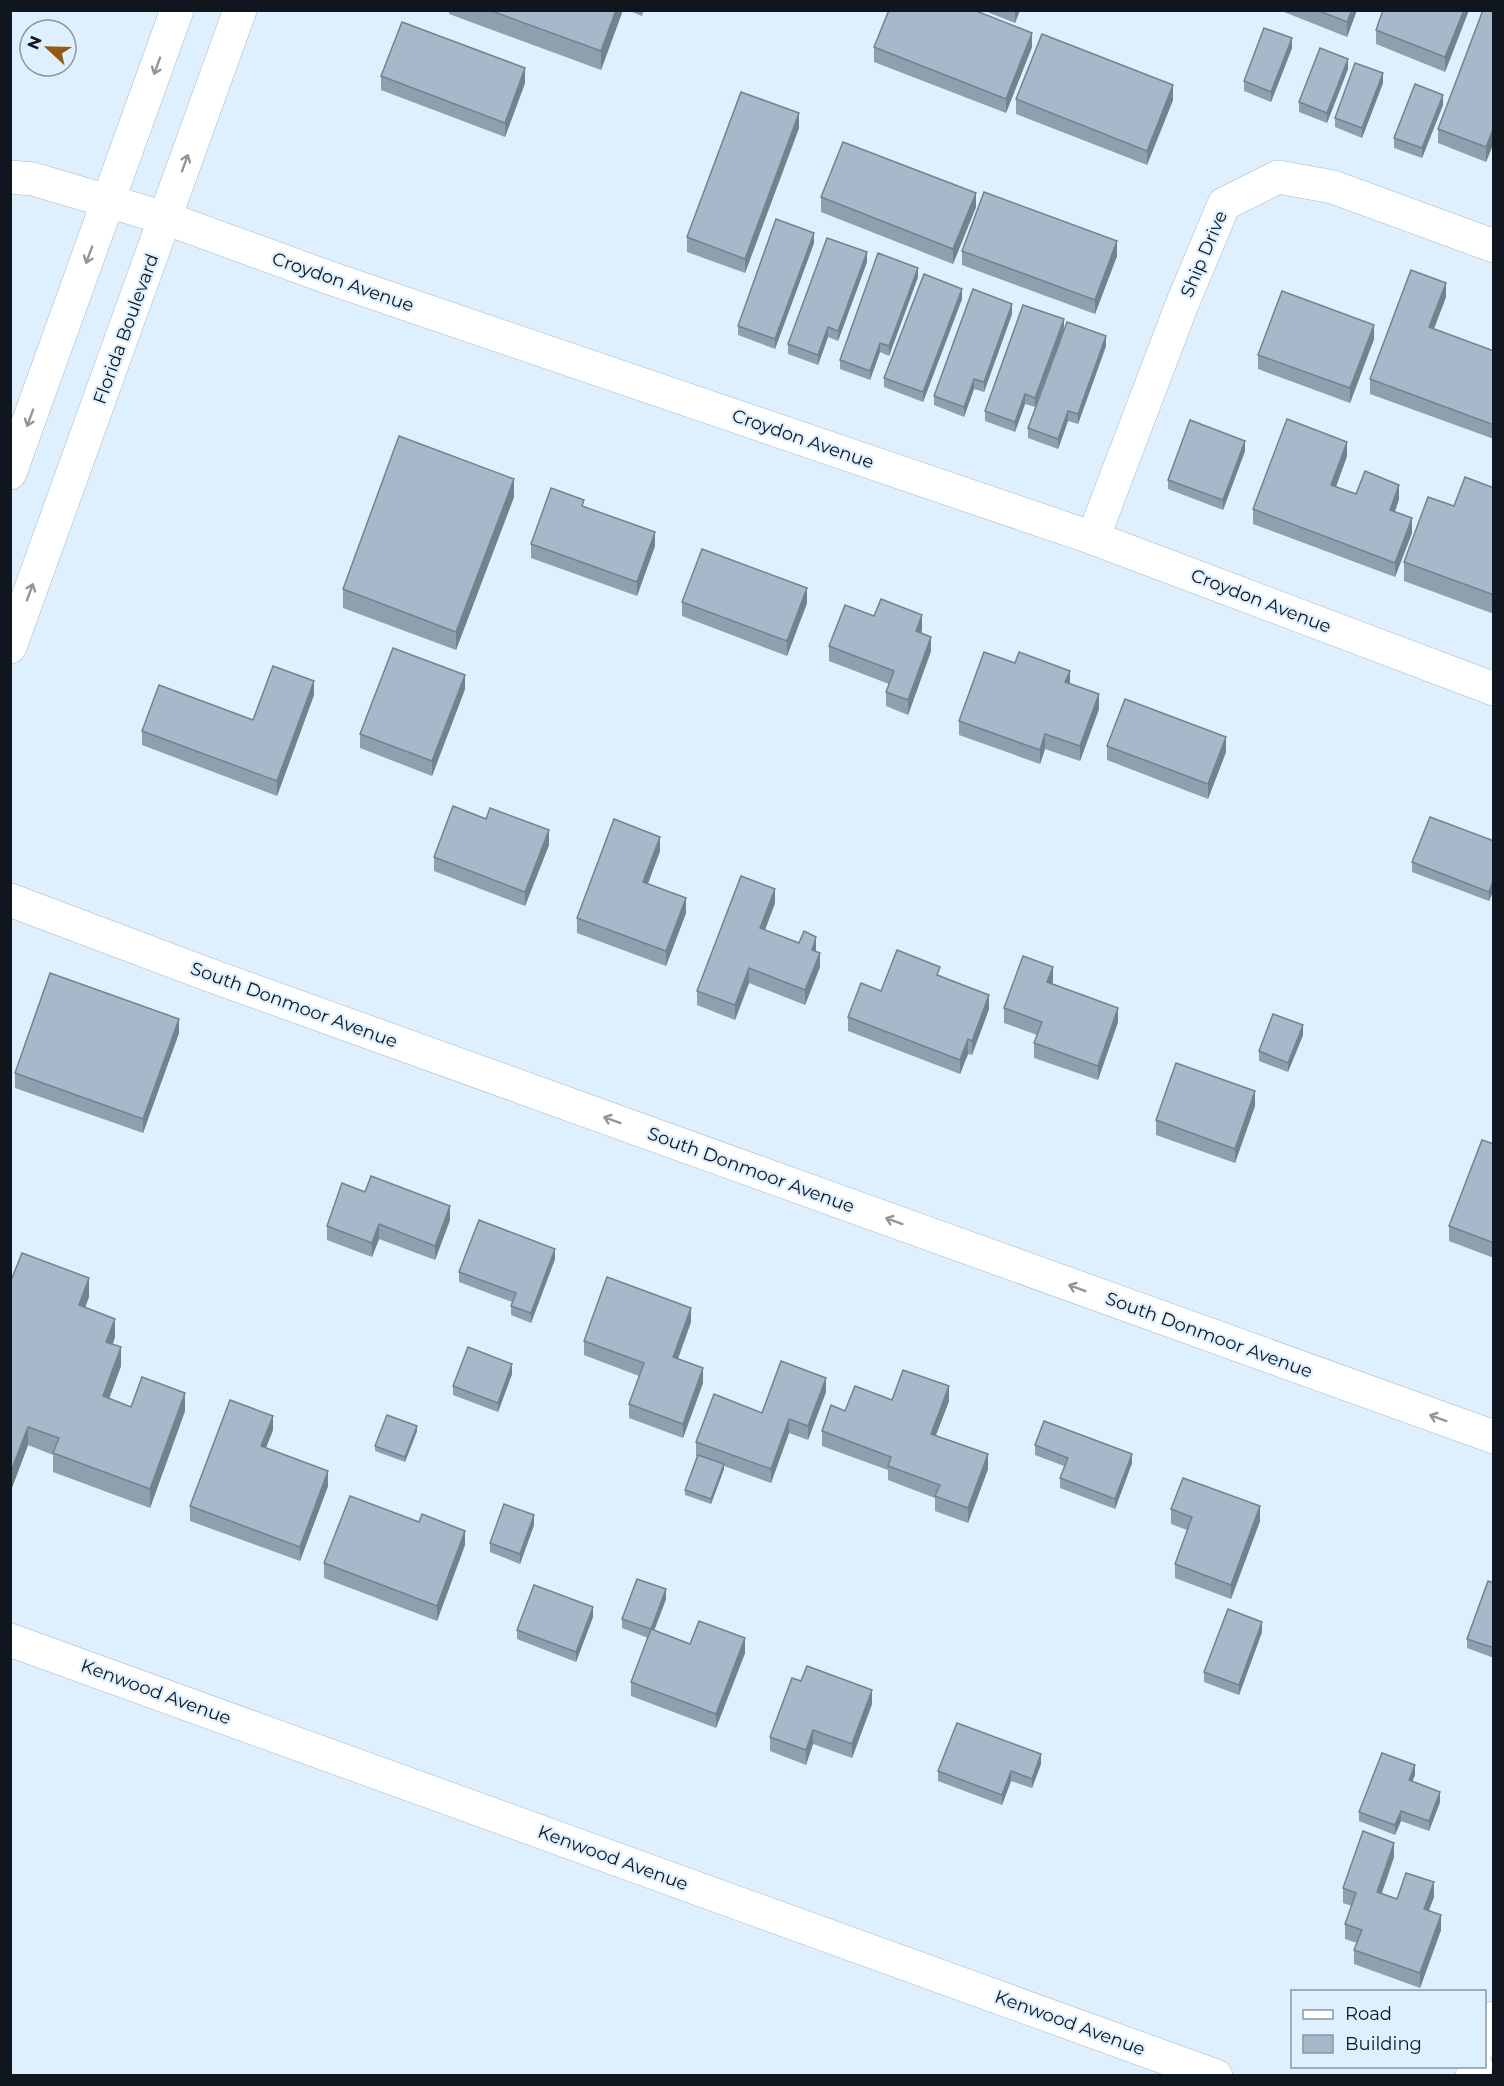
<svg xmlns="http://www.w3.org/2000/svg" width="1504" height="2086" font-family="Montserrat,sans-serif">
  <rect width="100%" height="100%" fill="#deeffe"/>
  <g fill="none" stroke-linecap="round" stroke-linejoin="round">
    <!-- minor casing -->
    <g stroke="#a7bbcd" stroke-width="34">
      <g id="minor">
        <path d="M10,177l23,2 132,39 165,60 763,260 401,151"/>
        <path d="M1093,538l88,-231 43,-103 54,-27 55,10 161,59"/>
        <path d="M10,900l194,73 1290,464"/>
        <path d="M10,1640l1206,436"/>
        <path d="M1484,2042l10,-24"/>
        <path d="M1472,2076l4,-10"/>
      </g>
    </g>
    <!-- primary casing -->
    <g stroke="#a7bbcd" stroke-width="34">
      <g id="primary">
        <path d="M10,473l167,-463"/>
        <path d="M10,647l230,-637"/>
      </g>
    </g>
    <!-- minor -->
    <use href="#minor" stroke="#fff" stroke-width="33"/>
    <!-- primary -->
    <use href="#primary" stroke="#fff" stroke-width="33"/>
  </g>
  <!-- wall -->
  <g fill="#8e9faf">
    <path d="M449,10h174l-22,60 -152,-56z"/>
    <path d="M627,10h17l-2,6z"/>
    <path d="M982,10h38l-5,13z"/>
    <path d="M1279,10h78l-10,27z"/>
    <path d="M1383,10h86l-24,62 -69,-28v-14z"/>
    <path d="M1494,10v132l-8,20 -48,-19v-14z"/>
    <path d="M874,47h158l-26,66 -132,-51z"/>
    <path d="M1292,48l-21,54 -27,-11v-10z"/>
    <path d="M1348,69l-21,54 -28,-11v-10z"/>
    <path d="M381,76l144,7 -20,54 -124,-47z"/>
    <path d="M1383,83l-21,55 -27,-11v-9z"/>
    <path d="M1016,99l157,1 -26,65 -131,-51z"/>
    <path d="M1443,105l-21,53 -28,-10v-10z"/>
    <path d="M799,128l-54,145 -58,-21v-15z"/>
    <path d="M821,197l155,10 -23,57 -132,-52z"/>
    <path d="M814,243l-39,106 -37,-14v-9z"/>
    <path d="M962,251l155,5 -22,58 -133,-49z"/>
    <path d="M867,262l-29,79 -10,-4 -10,28 -30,-11v-10z"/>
    <path d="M918,277l-29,79 -9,-4 -10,28 -30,-11v-9z"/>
    <path d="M1446,297l-12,32 60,22v88l-124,-45v-15z"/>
    <path d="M962,299l-39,103 -39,-15v-9z"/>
    <path d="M1012,314l-28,78 -10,-3 -10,28 -30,-12v-9z"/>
    <path d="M1064,329l-29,78 -10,-3 -10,28 -30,-11v-10z"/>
    <path d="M1374,339l-24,64 -92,-34v-14z"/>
    <path d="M1106,346l-28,78 -10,-3 -10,28 -30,-11v-10z"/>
    <path d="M1245,451l-22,59 -55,-21v-9z"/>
    <path d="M1347,456l-11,31 20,7 43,5 -4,13 17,21 -17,44 -142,-53v-15z"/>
    <path d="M1494,488v126l-90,-33v-19l50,-56z"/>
    <path d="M514,497l-58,153 -113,-42v-19z"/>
    <path d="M584,506l71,40 -18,50 -106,-38v-14z"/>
    <path d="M682,602l125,1 -20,53 -105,-40z"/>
    <path d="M874,616l48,14 -1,3 10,18 -23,64 -22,-9v-14l3,-8 -60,-23v-15z"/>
    <path d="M1070,684l29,25 -19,52 -35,-12 -5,15 -81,-29v-14z"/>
    <path d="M465,689l-33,87 -72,-28v-14z"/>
    <path d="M314,695l-37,101 -135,-51v-14l111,-11z"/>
    <path d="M1107,746l119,6 -18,47 -101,-39z"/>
    <path d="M1494,841v48l-5,12 -77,-29v-10z"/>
    <path d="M549,845l-24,61 -91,-35v-14z"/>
    <path d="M660,851l-12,33 38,29 -20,53 -89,-33v-15z"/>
    <path d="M775,903l-10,27 51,22 4,15 -15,38 -56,-22 -14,37 -38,-15v-14z"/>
    <path d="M940,975l49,34 -17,46 -4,-1 -8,20 -112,-43v-14l33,-26z"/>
    <path d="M1053,981l-1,3 66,38 -20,58 -64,-22v-15l3,-8 -33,-12v-15z"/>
    <path d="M179,1033l-36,100 -128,-45v-15z"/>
    <path d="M1303,1035l-15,37 -29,-11v-10z"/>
    <path d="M1255,1106l-20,57 -79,-28v-15z"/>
    <path d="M1494,1144v114l-45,-17v-15z"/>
    <path d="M365,1192l85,28 -15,40 -56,-21 -7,18 -45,-17v-14z"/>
    <path d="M555,1259l-24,64 -20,-8v-9l1,-4 -53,-20v-10z"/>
    <path d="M10,1283l79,14 -4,10 30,30 -2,7 8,22 -12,33 22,8 54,4 -35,97 -97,-36v-17l-25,-10 -18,48z"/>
    <path d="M691,1322l-13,37 25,24 -20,55 -54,-20v-14l10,-28 -55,-21v-14z"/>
    <path d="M512,1374l-14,38 -45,-17v-9z"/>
    <path d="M826,1392l-18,48 -19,-7 -18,50 -47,-17v3l-13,35 -26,-9v-5l12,-34h-1v-14l66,-29z"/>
    <path d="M892,1400l57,1 -13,34 52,34 -20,54 -33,-12v-13l-47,-18v-10l-66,-24v-15z"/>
    <path d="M273,1430l-7,18 62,38 -28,75 -110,-40v-15z"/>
    <path d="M417,1431l-12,31 -30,-11v-5z"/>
    <path d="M1035,1445l97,18 -17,46 -55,-21v-10l4,-12 -29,-11z"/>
    <path d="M1171,1509l89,12 -29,78 -56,-21v-14l12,-34 -16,-6z"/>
    <path d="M534,1525l-14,39 -30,-12v-9z"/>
    <path d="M465,1545l-28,76 -113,-43v-15z"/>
    <path d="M1494,1583v75l-27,-10v-9z"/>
    <path d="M666,1599l-12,31 36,14 55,9 -29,75 -85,-32v-14l17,-44 -26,-10v-9z"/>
    <path d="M593,1617l-17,45 -59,-23v-9z"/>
    <path d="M1262,1632l-23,63 -35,-13v-10z"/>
    <path d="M872,1704l-20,54 -39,-14 -7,21 -36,-14v-14z"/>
    <path d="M1041,1764l-9,24 -21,-7 -9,24 -64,-24v-10z"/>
    <path d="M1415,1775l-3,6 28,21 -11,29 -28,-10 -6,14 -36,-14v-9z"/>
    <path d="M1394,1857l-12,36 15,6 37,-2 -5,13 12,20 -21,58 -66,-24v-14l3,-7 -12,-4v-15l7,-18 -9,-3v-15z"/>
  </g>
  <!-- shaded-wall -->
  <g fill="#74828e">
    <path d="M616,10h7l-22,60v-19z"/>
    <path d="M1015,10h5l-5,13z"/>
    <path d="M1352,10h5l-10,27v-15z"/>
    <path d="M1464,10h5l-24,62v-15z"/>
    <path d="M1032,33v14l-26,66v-14z"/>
    <path d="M1292,38v10l-21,54v-10z"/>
    <path d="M1348,59v10l-21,54v-10z"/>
    <path d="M525,68v15l-20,54v-14z"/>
    <path d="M1383,73v10l-21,55v-10z"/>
    <path d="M1173,85v15l-26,65v-14z"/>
    <path d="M1443,95v10l-21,53v-10z"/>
    <path d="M799,113v15l-54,145v-14z"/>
    <path d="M1494,127v15l-8,20v-15z"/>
    <path d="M976,193v14l-23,57v-15z"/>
    <path d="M814,233v10l-39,106v-10z"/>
    <path d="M1117,241v15l-22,58v-14z"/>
    <path d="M867,252v10l-29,79v-10z"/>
    <path d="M918,268v9l-29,79v-10z"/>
    <path d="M1446,283v14l-17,44v-14z"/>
    <path d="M962,289v10l-39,103v-10z"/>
    <path d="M1012,304v10l-28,78v-10z"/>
    <path d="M1064,319v10l-29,78v-9z"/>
    <path d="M1374,325v14l-24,64v-15z"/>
    <path d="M828,327v10l-10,28v-10z"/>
    <path d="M1106,336v10l-28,78v-10z"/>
    <path d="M880,343v9l-10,28v-9z"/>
    <path d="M974,379v10l-10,28v-10z"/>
    <path d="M1025,394v10l-10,28v-10z"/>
    <path d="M1068,411v10l-10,28v-10z"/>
    <path d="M1245,441v10l-22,59v-10z"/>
    <path d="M1347,442v14l-16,44v-15z"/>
    <path d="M514,479v18l-58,153v-18z"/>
    <path d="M1399,485v14l-9,26v-15z"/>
    <path d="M1412,518v15l-17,44v-14z"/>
    <path d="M655,532v14l-18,50v-14z"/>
    <path d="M807,588v15l-20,53v-15z"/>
    <path d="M922,615v15l-6,16v-15z"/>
    <path d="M931,637v14l-23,64v-15z"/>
    <path d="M1070,671v14l-5,-3z"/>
    <path d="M465,675v14l-33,87v-15z"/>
    <path d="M314,681v14l-37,101v-15z"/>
    <path d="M1099,694v15l-19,52v-15z"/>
    <path d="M1045,734v15l-5,15v-14z"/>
    <path d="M1226,737v15l-18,47v-15z"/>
    <path d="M549,830v15l-24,61v-14z"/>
    <path d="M660,837v14l-17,45v-14z"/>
    <path d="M1494,879v10l-5,12v-9z"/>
    <path d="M775,889v14l-15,40v-15z"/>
    <path d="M686,898v15l-20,53v-15z"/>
    <path d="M816,937v14l-4,13v-14z"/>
    <path d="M820,953v14l-15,38v-15z"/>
    <path d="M1053,967v14l-6,16v-15z"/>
    <path d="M749,968v15l-14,37v-15z"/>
    <path d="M989,995v14l-17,46v-14z"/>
    <path d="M1118,1008v14l-20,58v-14z"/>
    <path d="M179,1019v14l-36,100v-14z"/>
    <path d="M1303,1025v10l-15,37v-9z"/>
    <path d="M968,1039v15l-8,20v-14z"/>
    <path d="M1255,1091v15l-20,57v-14z"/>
    <path d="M450,1206v14l-15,40v-14z"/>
    <path d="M379,1224v15l-7,18v-14z"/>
    <path d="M555,1249v10l-24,64v-10z"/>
    <path d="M89,1278v19l-10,27v-19z"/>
    <path d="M691,1308v14l-18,50v-15z"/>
    <path d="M115,1319v18l-9,24v-19z"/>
    <path d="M121,1347v19l-18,49v-19z"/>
    <path d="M512,1364v10l-14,38v-9z"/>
    <path d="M703,1368v15l-20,55v-14z"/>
    <path d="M826,1378v14l-18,48v-14z"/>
    <path d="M949,1386v15l-18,47v-14z"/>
    <path d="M185,1393v18l-35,97v-19z"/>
    <path d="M273,1416v14l-12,30v-14z"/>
    <path d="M789,1419v14l-18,50v-14z"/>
    <path d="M417,1426v5l-12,31v-5z"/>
    <path d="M28,1427v18l-18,48v-19z"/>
    <path d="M988,1454v15l-20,54v-15z"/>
    <path d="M1132,1454v9l-17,46v-10z"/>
    <path d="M724,1464v5l-13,35v-5z"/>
    <path d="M328,1471v15l-28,75v-14z"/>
    <path d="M1260,1506v15l-29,78v-14z"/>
    <path d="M534,1515v10l-14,39v-10z"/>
    <path d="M465,1531v14l-28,76v-15z"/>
    <path d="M666,1589v10l-15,40v-10z"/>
    <path d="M593,1607v10l-17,45v-10z"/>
    <path d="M1262,1622v10l-23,63v-10z"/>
    <path d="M745,1638v15l-29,75v-14z"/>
    <path d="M872,1690v14l-20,54v-14z"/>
    <path d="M813,1730v14l-7,21v-15z"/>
    <path d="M1041,1754v10l-9,24v-9z"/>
    <path d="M1415,1765v10l-6,15v-10z"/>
    <path d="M1011,1771v10l-9,24v-10z"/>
    <path d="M1440,1792v10l-11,29v-10z"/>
    <path d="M1401,1811v10l-6,14v-10z"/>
    <path d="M1394,1843v14l-17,49v-14z"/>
    <path d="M1434,1882v15l-10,26v-14z"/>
    <path d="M1441,1915v15l-21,58v-15z"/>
  </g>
  <!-- building -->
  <g fill="#a5b9cb" stroke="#74828e" stroke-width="1.5">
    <path d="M489,10h127l-15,41z"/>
    <path d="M889,10h85l58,23 -26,66 -132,-52z"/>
    <path d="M1317,10h35l-5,12z"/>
    <path d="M1383,10h81l-19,47 -69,-27z"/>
    <path d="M1483,10h11v117l-8,20 -48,-18z"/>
    <path d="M402,22l123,46 -20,55 -124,-47z"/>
    <path d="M1264,28l28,10 -21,54 -27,-11z"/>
    <path d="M1042,34l131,51 -26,66 -131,-52z"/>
    <path d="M1320,48l28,11 -21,54 -28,-11z"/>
    <path d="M1355,63l28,10 -21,55 -27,-10z"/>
    <path d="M1415,84l28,11 -21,53 -28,-10z"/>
    <path d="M741,92l58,21 -54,146 -58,-22z"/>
    <path d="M843,142l133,51 -23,56 -132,-52z"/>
    <path d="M984,192l133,49 -22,59 -133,-49z"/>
    <path d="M776,219l38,14 -39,106 -37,-13z"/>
    <path d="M827,238l40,14 -29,79 -10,-4 -10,28 -30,-11z"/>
    <path d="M878,253l40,15 -29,78 -9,-3 -10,28 -30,-11z"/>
    <path d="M1411,270l35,13 -17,44 65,24v74l-124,-46z"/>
    <path d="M924,274l38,15 -39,103 -39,-14z"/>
    <path d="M973,289l39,15 -28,78 -10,-3 -10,28 -30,-11z"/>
    <path d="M1282,291l92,34 -24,63 -92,-33z"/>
    <path d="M1023,305l41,14 -29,79 -10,-4 -10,28 -30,-11z"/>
    <path d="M1067,322l39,14 -28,78 -10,-3 -10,28 -30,-11z"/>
    <path d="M1287,419l60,23 -16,43 25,9 9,-23 34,14 -9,25 22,8 -17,45 -142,-54z"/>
    <path d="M1190,420l55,21 -22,59 -55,-20z"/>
    <path d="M399,436l115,43 -58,153 -113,-43z"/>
    <path d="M1465,477l29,11v107l-90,-33 24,-65 26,9z"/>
    <path d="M551,488l33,12 -2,6 73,26 -18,50 -106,-38z"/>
    <path d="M702,549l105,39 -20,53 -105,-39z"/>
    <path d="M881,599l41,16 -6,16 15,6 -23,63 -22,-8 8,-21 -65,-25 16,-41 29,11z"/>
    <path d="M393,648l72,27 -33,86 -72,-27z"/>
    <path d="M984,652l31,11 4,-11 51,19 -5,11 34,12 -19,52 -35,-12 -5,16 -81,-29z"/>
    <path d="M273,666l41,15 -37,100 -135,-50 17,-46 94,35z"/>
    <path d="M1125,699l101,38 -18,47 -101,-38z"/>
    <path d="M453,806l33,13 4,-11 59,22 -24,62 -91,-35z"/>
    <path d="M1430,817l64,24v38l-5,13 -77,-30z"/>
    <path d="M614,819l46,18 -17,45 43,16 -20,53 -89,-33z"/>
    <path d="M741,876l34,13 -15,39 39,15 5,-12 12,6 -4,13 8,3 -15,37 -56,-22 -14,37 -38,-14z"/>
    <path d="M897,950l43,17 -3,8 52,20 -17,46 -4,-2 -8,21 -112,-43 13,-34 20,8z"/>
    <path d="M1023,956l30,11 -6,15 71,26 -20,58 -64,-23 8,-21 -38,-14z"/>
    <path d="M50,973l129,46 -36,100 -128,-46z"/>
    <path d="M1273,1014l30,11 -15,38 -29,-12z"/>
    <path d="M1176,1063l79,28 -20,58 -79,-29z"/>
    <path d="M1482,1140l12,4v99l-45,-17z"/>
    <path d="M371,1176l79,30 -15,40 -56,-22 -7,19 -45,-17 15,-43 23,9z"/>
    <path d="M479,1220l76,29 -24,64 -20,-7 5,-13 -57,-21z"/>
    <path d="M22,1253l67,25 -10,27 36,14 -9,23 15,5 -18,49 28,11 11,-30 43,16 -35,96 -97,-36 6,-15 -31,-11 -18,47v-191z"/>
    <path d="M607,1277l84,31 -18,49 30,11 -20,56 -54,-20 15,-41 -60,-22z"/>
    <path d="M468,1347l44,17 -14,39 -45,-17z"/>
    <path d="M781,1361l45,17 -18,48 -19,-7 -18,50 -75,-27 18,-48 48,19z"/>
    <path d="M903,1370l46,16 -18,48 57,20 -20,54 -33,-12 5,-11 -52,-19 3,-9 -69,-26 9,-26 14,6 10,-25 37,14z"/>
    <path d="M230,1400l43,16 -12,30 67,25 -28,76 -110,-41z"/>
    <path d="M387,1415l30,11 -12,31 -30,-11z"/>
    <path d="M1044,1421l88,33 -17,45 -55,-21 8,-20 -33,-13z"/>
    <path d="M698,1455l26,9 -13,35 -26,-9z"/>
    <path d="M1183,1478l77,28 -29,79 -56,-21 17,-47 -21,-8z"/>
    <path d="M350,1496l69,26 3,-8 43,17 -28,75 -113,-43z"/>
    <path d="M504,1504l30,11 -14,39 -30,-11z"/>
    <path d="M637,1579l29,10 -15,40 -29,-10z"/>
    <path d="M1488,1581l6,2v65l-27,-9z"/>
    <path d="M534,1585l59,22 -17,45 -59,-22z"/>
    <path d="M1228,1609l34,13 -23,63 -35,-13z"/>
    <path d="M699,1621l46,17 -29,76 -85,-32 20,-53 39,15z"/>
    <path d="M807,1666l65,24 -20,54 -39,-14 -7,20 -36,-13 22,-59 9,3z"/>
    <path d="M957,1723l84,31 -9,25 -21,-8 -9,24 -64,-24z"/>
    <path d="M1382,1753l33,12 -6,15 31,12 -11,29 -28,-10 -6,14 -36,-13z"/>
    <path d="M1363,1831l31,12 -17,49 20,7 9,-26 28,9 -10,27 17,6 -21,58 -66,-23 8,-20 -17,-6 11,-31 -13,-5z"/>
  </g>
  <!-- one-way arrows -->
  <defs><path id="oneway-shaft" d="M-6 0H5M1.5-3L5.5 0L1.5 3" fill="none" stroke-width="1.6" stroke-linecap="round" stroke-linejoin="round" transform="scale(1.5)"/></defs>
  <g stroke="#939699">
    <use href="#oneway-shaft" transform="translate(157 66) rotate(110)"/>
    <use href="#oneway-shaft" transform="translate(185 163) rotate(-70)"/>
    <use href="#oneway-shaft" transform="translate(89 255) rotate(110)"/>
    <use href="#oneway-shaft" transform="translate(30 418) rotate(110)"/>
    <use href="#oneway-shaft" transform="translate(30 592) rotate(-70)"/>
    <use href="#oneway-shaft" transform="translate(612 1120) rotate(-160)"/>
    <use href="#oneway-shaft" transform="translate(894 1221) rotate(-160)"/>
    <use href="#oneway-shaft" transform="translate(1077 1288) rotate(-160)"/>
    <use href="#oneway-shaft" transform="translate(1438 1418) rotate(-160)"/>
  </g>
  <g text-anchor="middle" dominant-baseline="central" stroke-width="4.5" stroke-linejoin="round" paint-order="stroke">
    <!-- street labels -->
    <g font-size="18" fill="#0f161d" stroke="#deeffe">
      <text transform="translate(1204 254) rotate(-67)">Ship Drive</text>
      <text transform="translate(343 282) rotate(19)">Croydon Avenue</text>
      <text transform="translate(126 329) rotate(-70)">Florida Boulevard</text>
      <text transform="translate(803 439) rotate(19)">Croydon Avenue</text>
      <text transform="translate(1261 601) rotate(21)">Croydon Avenue</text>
      <text transform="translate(294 1005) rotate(20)">South Donmoor Avenue</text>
      <text transform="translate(751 1170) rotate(20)">South Donmoor Avenue</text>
      <text transform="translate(1209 1335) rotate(20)">South Donmoor Avenue</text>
      <text transform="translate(156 1692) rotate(20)">Kenwood Avenue</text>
      <text transform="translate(613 1858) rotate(20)">Kenwood Avenue</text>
      <text transform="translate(1070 2023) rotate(20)">Kenwood Avenue</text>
    </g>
  </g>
  <!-- border -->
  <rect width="1504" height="2086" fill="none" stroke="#0f161d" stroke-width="24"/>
  <!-- legend -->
  <rect x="1291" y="1990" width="195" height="78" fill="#deeffe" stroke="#8b98a4" stroke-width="1.5"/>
  <rect x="1303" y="2010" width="30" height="9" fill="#ffffff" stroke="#8b98a4" stroke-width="1.5"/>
  <text x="1345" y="2020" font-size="18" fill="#0f161d">Road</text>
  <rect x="1303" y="2035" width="30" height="18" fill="#a5b9cb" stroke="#8b98a4" stroke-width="1.5"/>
  <text x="1345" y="2050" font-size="18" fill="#0f161d">Building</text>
  <!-- north arrow -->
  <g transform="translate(48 48) rotate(292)"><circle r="28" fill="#deeffe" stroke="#8b98a4" stroke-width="1.5"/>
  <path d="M0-4.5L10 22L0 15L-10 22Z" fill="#935b15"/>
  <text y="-9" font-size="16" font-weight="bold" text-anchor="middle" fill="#0f161d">N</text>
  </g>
</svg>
